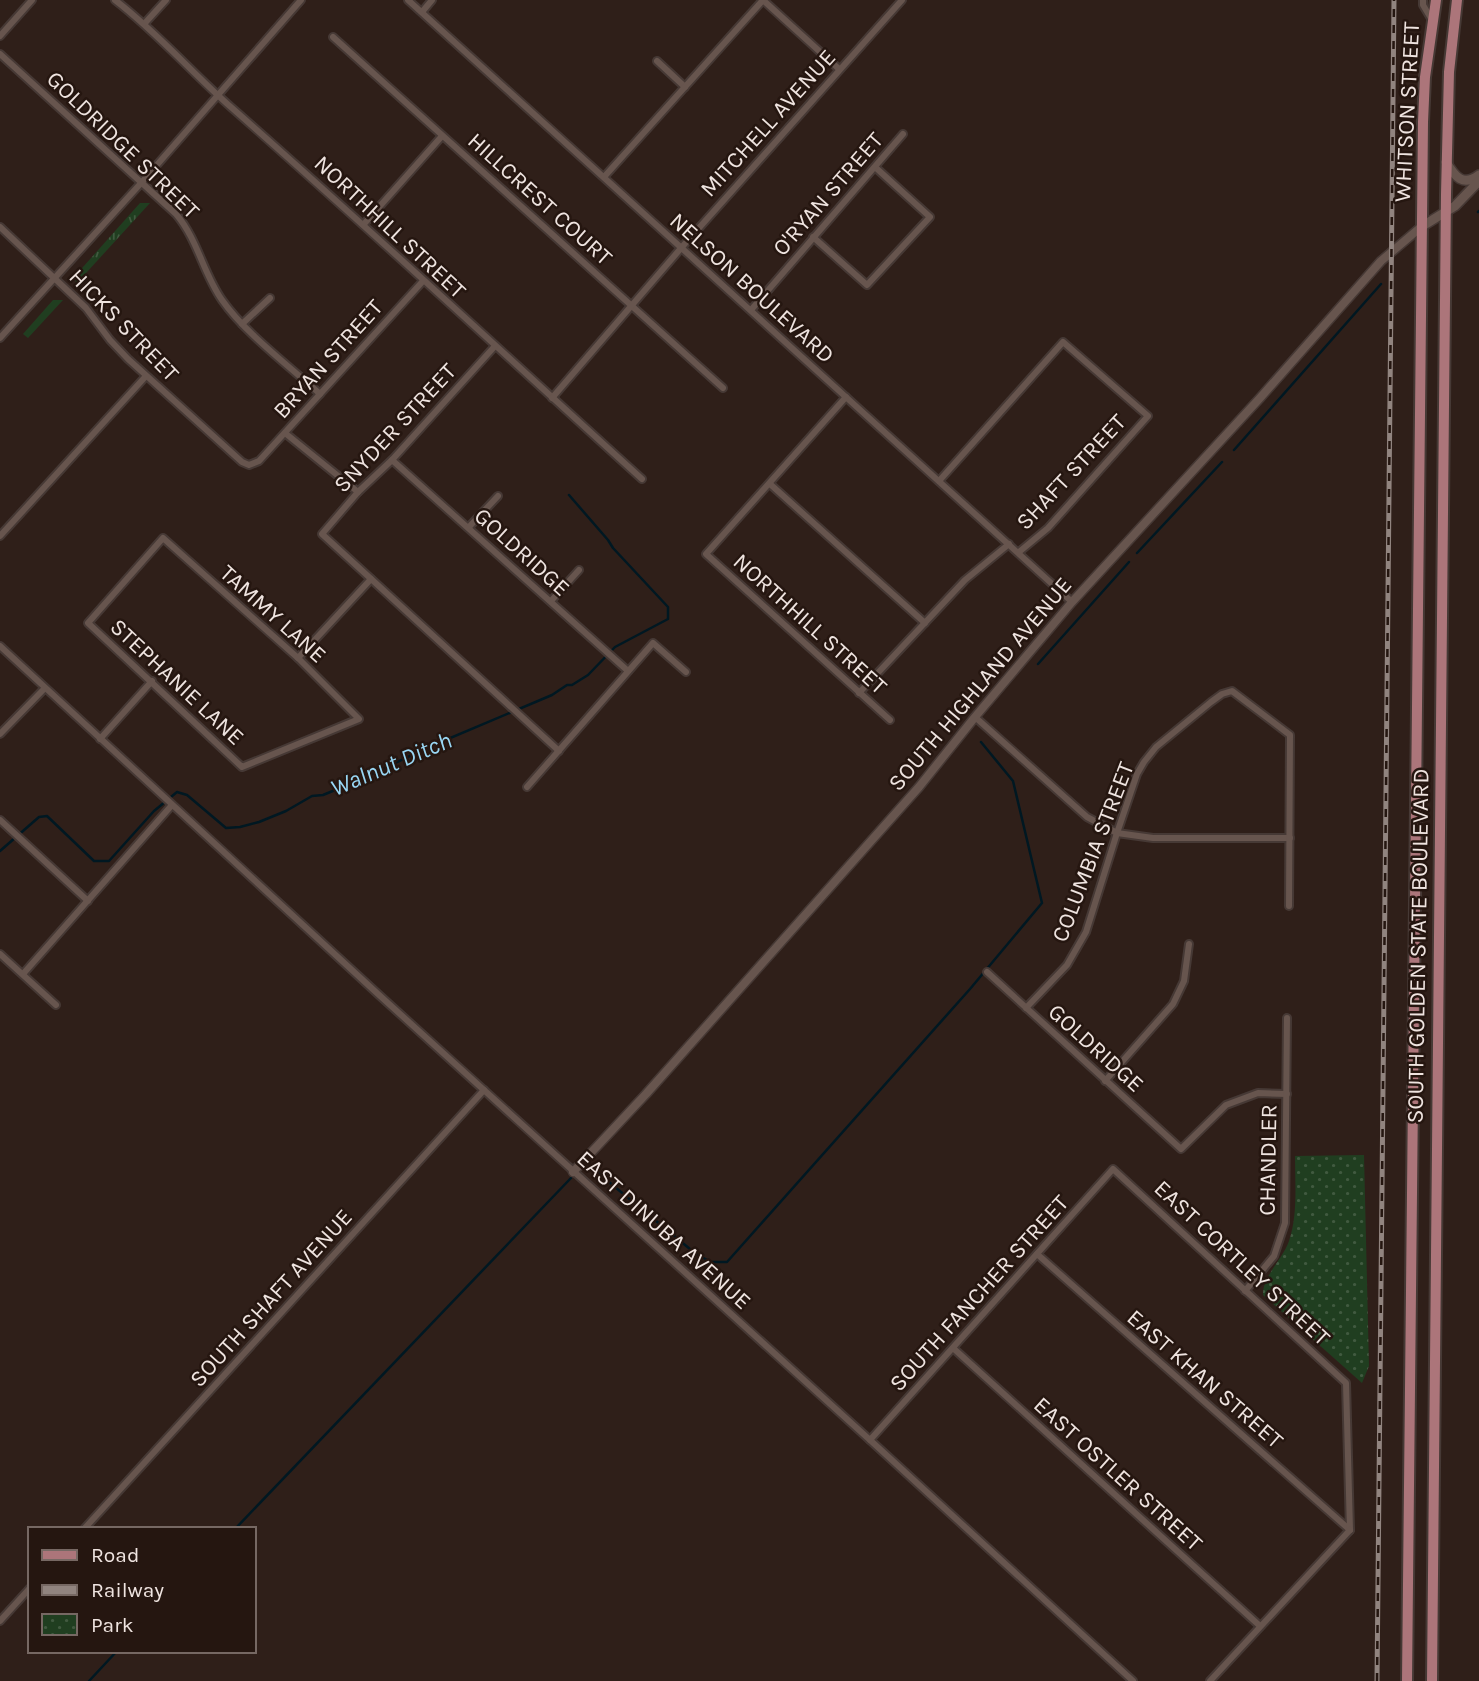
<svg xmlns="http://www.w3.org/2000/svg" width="1479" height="1681" font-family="Karla,sans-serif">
  <defs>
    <pattern id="grass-tufts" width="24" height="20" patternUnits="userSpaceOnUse" patternTransform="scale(1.75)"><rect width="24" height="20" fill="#203e20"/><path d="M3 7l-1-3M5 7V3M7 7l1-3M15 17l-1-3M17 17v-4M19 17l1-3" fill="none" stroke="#415a40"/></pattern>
    <pattern id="park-dots" width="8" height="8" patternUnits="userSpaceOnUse" patternTransform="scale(1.75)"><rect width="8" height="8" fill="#203e20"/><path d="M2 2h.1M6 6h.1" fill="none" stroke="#415a40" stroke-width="1.8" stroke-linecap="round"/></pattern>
  </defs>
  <rect width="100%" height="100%" fill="#2f1f19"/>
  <!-- grass -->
  <g fill="url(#grass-tufts)">
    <path d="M140,203h10l-74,81 -1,-8z"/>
    <path d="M53,300h10l-35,38 -5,-4z"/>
  </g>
  <!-- park -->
  <path fill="url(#park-dots)" d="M1364,1155l5,211 -7,17 -99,-88c-1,-18 20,-36 26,-54 9,-27 6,-57 6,-85z"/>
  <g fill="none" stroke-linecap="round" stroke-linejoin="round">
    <!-- stream -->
    <g stroke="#001822" stroke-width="2.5">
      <path d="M1478,212l1,-1"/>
      <path d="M1234,450l147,-166"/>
      <path d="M1137,553l85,-91"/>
      <path d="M1038,664l91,-102"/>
      <path d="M0,851l39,-34 8,-1 47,45h15l45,-50 23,-19 10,3 39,33 14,-1 19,-5 27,-11 26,-15 11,-1 34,-14 72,-34 123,-52 15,-10h5l16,-10 27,-28 53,-28v-12l-55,-59 -5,-8 -39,-45"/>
      <path d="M592,1168l104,86 15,8h16l243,-273 72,-86 -29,-122 -32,-39"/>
      <path d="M235,1529l336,-351"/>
      <path d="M89,1681l28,-30"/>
    </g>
    <!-- minor casing -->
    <g stroke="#463935" stroke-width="10">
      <g id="minor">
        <path d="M115,0c43,33 77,73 117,108 139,122 273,247 410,371"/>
        <path d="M408,0l664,602"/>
        <path d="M763,0l76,69"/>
        <path d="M1423,0v5l9,15"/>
        <path d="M422,12l10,-12"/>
        <path d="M145,23l21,-23"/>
        <path d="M0,36l32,-36"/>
        <path d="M333,37l390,351"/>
        <path d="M0,54l176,160c22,26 27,59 46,86 23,33 67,66 98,94"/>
        <path d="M657,61l28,26"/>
        <path d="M604,177l159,-177"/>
        <path d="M364,224l78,-88"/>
        <path d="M0,227l86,81 24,32 18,19 114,103 7,3 10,-4 164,-180"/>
        <path d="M813,237l54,48 63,-68 -55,-50"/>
        <path d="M751,310l152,-176"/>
        <path d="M242,324l28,-26"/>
        <path d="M0,338l142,-156 159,-182"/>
        <path d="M495,346l-103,114 -34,32 -36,42 237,217"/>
        <path d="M846,397l-140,157 184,166"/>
        <path d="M552,398l130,-151 220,-247"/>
        <path d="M285,433l73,59"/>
        <path d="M392,460l236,211"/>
        <path d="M939,481l124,-139 85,74 -100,112 -29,24"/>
        <path d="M770,484l155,139"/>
        <path d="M469,527l29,-31"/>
        <path d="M0,536l146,-160"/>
        <path d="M163,538l135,120 61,61 -117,48 -154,-144z"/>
        <path d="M551,601l28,-31"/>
        <path d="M0,646l378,348 492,446 263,241"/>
        <path d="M298,658l73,-79"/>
        <path d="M859,693l106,-113 44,-36"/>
        <path d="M975,717l112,100 30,16 36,5h137"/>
        <path d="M0,734l44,-45"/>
        <path d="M100,739l52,-58"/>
        <path d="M527,787l126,-144 33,29"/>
        <path d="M0,820l88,81"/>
        <path d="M0,954l56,51"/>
        <path d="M987,972l194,177 45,-44 32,-12 29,1"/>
        <path d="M23,974l149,-169"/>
        <path d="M1026,1008l41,-43 19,-33 31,-99 20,-59 7,-12 12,-15 55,-45 11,-8 10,-3 58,44 -1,171"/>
        <path d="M1105,1081l68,-77 11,-23 5,-37"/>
        <path d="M1037,1254l313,276"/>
        <path d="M1245,1291l29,-35 11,-33 2,-205"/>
        <path d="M953,1348l307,278"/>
        <path d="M870,1440l243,-271 233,214 4,147"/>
        <path d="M84,1529l400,-439"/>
        <path d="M0,1621l30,-33"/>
        <path d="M1210,1681l140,-151"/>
      </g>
    </g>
    <!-- tertiary casing -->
    <g stroke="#463935" stroke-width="11">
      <path id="tertiary" d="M573,1172l73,-78 273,-307 56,-70 97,-115 188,-204 121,-137 40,-34"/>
    </g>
    <!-- secondary casing -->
    <g stroke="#463935" stroke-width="12">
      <g id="secondary">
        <path d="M1446,162c9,15 17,25 33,13"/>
        <path d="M1421,227l34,-21 24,-25"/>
      </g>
    </g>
    <!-- primary casing -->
    <g stroke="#463935" stroke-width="14">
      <g id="primary">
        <path d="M1407,1681l16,-1559 2,-45 11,-77"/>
        <path d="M1432,1681l14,-1487 3,-122 8,-72"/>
      </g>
    </g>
    <!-- minor -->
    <use href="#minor" stroke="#67554e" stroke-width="6"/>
    <!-- tertiary -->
    <use href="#tertiary" stroke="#67554e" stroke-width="8"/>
    <!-- secondary -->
    <use href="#secondary" stroke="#67554e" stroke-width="9"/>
    <!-- primary -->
    <use href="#primary" stroke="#ac757a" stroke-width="10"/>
    <!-- rail casing -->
    <g stroke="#91847f" stroke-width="5">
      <path id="rail" d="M1377,1681l17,-1681"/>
    </g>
    <!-- rail -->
    <use href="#rail" stroke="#251610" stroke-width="2.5" stroke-dasharray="8" stroke-linecap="butt"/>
  </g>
  <g text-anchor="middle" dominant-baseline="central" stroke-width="5" stroke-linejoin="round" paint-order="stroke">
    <!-- street labels -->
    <g font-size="23" fill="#efe4e0" stroke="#251610">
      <text transform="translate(1407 112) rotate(-87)">WHITSON STREET</text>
      <text transform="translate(768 123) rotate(-48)">MITCHELL AVENUE</text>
      <text transform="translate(123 145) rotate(44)">GOLDRIDGE STREET</text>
      <text transform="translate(828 194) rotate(-49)">O'RYAN STREET</text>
      <text transform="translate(540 199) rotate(42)">HILLCREST COURT</text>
      <text transform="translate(390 227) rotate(43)">NORTHHILL STREET</text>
      <text transform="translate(752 288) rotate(42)">NELSON BOULEVARD</text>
      <text transform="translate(124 325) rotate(46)">HICKS STREET</text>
      <text transform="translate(328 359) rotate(-48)">BRYAN STREET</text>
      <text transform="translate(395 428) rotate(-47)">SNYDER STREET</text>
      <text transform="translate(1071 472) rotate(-47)">SHAFT STREET</text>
      <text transform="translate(522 552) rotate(42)">GOLDRIDGE</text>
      <text transform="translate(273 614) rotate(42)">TAMMY LANE</text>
      <text transform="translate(810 624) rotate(42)">NORTHHILL STREET</text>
      <text transform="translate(177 682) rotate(43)">STEPHANIE LANE</text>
      <text transform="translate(980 684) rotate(-50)">SOUTH HIGHLAND AVENUE</text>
      <text transform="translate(1093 852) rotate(-69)">COLUMBIA STREET</text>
      <text transform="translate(1418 946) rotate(-89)">SOUTH GOLDEN STATE BOULEVARD</text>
      <text transform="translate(1096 1048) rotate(42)">GOLDRIDGE</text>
      <text transform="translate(1268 1160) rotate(-89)">CHANDLER</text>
      <text transform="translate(664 1230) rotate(42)">EAST DINUBA AVENUE</text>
      <text transform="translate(1242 1263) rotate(43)">EAST CORTLEY STREET</text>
      <text transform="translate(979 1293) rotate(-48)">SOUTH FANCHER STREET</text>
      <text transform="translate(271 1298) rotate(-48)">SOUTH SHAFT AVENUE</text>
      <text transform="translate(1205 1379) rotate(41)">EAST KHAN STREET</text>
      <text transform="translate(1118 1474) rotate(42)">EAST OSTLER STREET</text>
    </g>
    <!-- water labels -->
    <g font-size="24" font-style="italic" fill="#99d7f4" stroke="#251610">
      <text transform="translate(391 764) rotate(-23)">Walnut Ditch</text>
    </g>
  </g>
  <!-- legend -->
  <rect x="28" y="1527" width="228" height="126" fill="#251610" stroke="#766863" stroke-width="2"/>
  <rect x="42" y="1550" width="35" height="10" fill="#ac757a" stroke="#766863" stroke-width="2"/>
  <text x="91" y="1562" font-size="21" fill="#efe4e0">Road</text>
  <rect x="42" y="1585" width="35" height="10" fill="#91847f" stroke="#766863" stroke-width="2"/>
  <text x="91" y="1597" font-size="21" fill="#efe4e0">Railway</text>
  <rect x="42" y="1614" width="35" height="21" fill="url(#park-dots)" stroke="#766863" stroke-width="2"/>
  <text x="91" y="1632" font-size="21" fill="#efe4e0">Park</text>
</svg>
